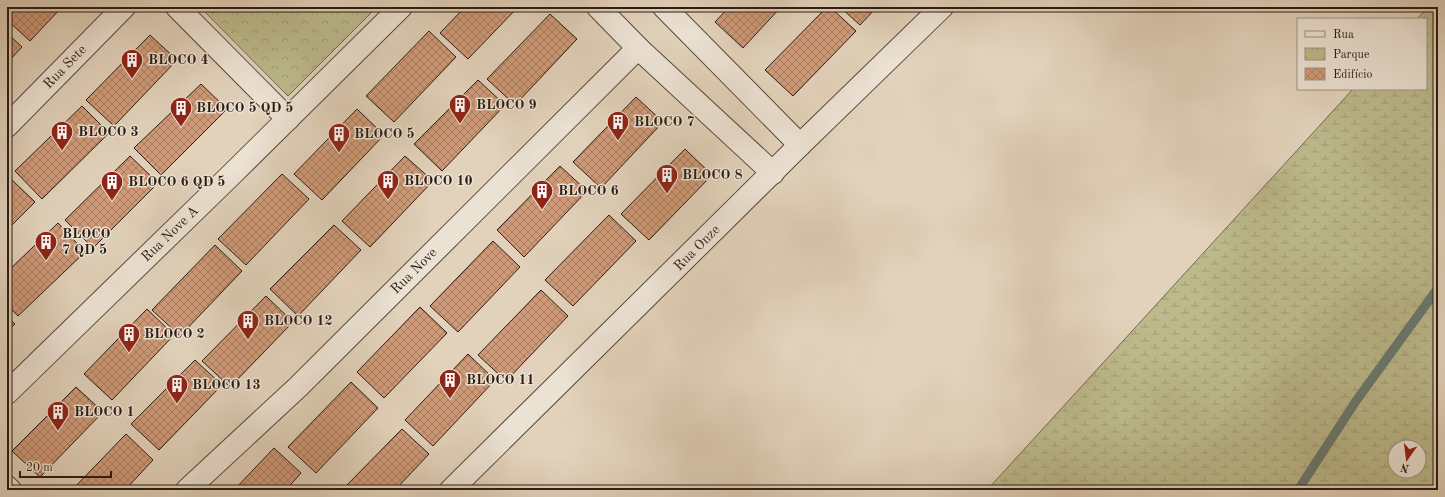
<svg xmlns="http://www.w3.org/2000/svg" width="1445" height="497" font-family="'Old Standard TT',serif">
  <defs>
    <pattern id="wetland-marsh" width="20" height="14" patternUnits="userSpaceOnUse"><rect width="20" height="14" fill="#bcb98b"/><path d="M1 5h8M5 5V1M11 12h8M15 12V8" fill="none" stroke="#a29e77"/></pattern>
    <pattern id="park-crowns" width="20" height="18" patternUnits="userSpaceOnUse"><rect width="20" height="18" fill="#bcb98b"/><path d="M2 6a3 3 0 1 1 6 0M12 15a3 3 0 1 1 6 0" fill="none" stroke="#a29e77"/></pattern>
    <pattern id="building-cross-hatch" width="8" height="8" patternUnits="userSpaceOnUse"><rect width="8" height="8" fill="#d09a78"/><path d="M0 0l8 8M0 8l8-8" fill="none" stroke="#a97d61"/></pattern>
  </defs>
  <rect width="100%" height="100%" fill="#e2d2bb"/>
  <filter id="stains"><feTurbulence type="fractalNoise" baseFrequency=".005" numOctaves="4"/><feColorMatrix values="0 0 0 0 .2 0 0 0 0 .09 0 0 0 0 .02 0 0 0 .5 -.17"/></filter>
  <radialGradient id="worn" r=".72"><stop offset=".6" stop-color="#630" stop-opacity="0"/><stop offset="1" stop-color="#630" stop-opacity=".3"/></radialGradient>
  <!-- wetland -->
  <path fill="url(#wetland-marsh)" stroke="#736a4f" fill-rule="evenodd" d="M1428,7h10v483h-451l366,-401h73v-70h-9zM1395,447h24v24h-24z"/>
  <!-- park -->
  <path fill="url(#park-crowns)" stroke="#736a4f" d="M200,7h177l-89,89z"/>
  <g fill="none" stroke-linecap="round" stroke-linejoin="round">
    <!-- stream -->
    <path stroke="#6a7a71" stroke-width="9" d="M1298,490l58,-89 82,-113"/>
  </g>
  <!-- building -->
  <g fill="url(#building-cross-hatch)" stroke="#2a1c13">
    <path d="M10,7h52l-32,34 -23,-21v-10z"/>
    <path d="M465,7h53l-50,52 -28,-26z"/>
    <path d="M729,7h52l-38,41 -28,-26z"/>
    <path d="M827,7h3l26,24 -63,65 -28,-26z"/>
    <path d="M840,7h37l-17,18z"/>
    <path d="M550,14l27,25 -62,66 -28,-26z"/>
    <path d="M429,31l27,26 -62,65 -28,-26z"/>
    <path d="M7,33l15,14 -15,16z"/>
    <path d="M150,35l27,25 -63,66 -28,-26z"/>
    <path d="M478,80l27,25 -63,66 -28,-27z"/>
    <path d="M201,84l26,25 -66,66 -27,-27z"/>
    <path d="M636,97l27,25 -62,66 -28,-26z"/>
    <path d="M82,106l27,27 -67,66 -27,-28z"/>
    <path d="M357,109l27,26 -62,65 -28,-26z"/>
    <path d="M685,149l27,26 -63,65 -28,-26z"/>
    <path d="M130,156l28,27 -65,65 -28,-28z"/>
    <path d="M405,156l28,25 -63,66 -28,-26z"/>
    <path d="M560,166l27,25 -63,66 -27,-27z"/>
    <path d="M282,174l27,25 -63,66 -28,-26z"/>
    <path d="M10,178l25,24 -28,28v-49z"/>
    <path d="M609,215l27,26 -63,65 -28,-26z"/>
    <path d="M58,223l27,29 -67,64 -11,-11v-33z"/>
    <path d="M334,225l27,25 -63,66 -28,-27z"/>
    <path d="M493,241l27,26 -62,65 -28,-26z"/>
    <path d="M215,245l27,26 -62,65 -28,-26z"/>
    <path d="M541,290l27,26 -62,65 -28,-26z"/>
    <path d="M266,296l27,26 -63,65 -28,-26z"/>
    <path d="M420,307l27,26 -63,65 -27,-26z"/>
    <path d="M147,309l27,26 -62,65 -28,-26z"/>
    <path d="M7,317l8,7 -8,7z"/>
    <path d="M468,354l27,26 -62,66 -28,-26z"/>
    <path d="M195,360l27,25 -63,65 -28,-26z"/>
    <path d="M351,382l27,26 -62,65 -28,-26z"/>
    <path d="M76,387l27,25 -63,65 -28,-26z"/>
    <path d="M402,429l27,25 -34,36h-53z"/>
    <path d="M126,434l27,26 -28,30h-53z"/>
    <path d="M274,448l27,25 -15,17h-52z"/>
  </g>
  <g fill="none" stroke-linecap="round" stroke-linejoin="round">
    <!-- street casing -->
    <g stroke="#584a3d" stroke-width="24">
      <g id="street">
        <path d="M177,7l111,112"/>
        <path d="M598,7l40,41 135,125"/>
        <path d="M664,7l136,138"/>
        <path d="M7,126l117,-119"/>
        <path d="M7,393l223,-217 171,-169"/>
        <path d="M7,487l3,3"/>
        <path d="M187,490l111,-103 340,-339"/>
        <path d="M451,490l349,-345 142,-138"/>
      </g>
    </g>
    <!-- street -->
    <use href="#street" stroke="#ece2d3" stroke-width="22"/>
  </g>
  <!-- icons -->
  <defs>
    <g id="building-pin" transform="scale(1.15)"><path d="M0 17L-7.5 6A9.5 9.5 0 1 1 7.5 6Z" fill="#8f2418" stroke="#ece2d3"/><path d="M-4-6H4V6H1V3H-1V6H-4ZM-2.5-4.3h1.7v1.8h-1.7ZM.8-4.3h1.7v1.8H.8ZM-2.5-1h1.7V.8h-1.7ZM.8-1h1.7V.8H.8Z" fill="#fff"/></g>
  </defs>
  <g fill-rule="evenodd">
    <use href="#building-pin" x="132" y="60"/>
    <use href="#building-pin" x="460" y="105"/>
    <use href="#building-pin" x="181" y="108"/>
    <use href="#building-pin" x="618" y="122"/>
    <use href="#building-pin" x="62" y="132"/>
    <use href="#building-pin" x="339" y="134"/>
    <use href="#building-pin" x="667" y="175"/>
    <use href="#building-pin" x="388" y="181"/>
    <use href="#building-pin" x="112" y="182"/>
    <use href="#building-pin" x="542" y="191"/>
    <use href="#building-pin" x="46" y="242"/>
    <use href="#building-pin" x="248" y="321"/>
    <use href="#building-pin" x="129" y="334"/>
    <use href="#building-pin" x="450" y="380"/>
    <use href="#building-pin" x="177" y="385"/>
    <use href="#building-pin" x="58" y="412"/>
  </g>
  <g text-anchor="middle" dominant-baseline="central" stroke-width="3" stroke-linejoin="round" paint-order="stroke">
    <!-- poi labels -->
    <g font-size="14" font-weight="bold" fill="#2a1c13" stroke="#ece2d3" text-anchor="start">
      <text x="148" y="60">BLOCO 4</text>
      <text x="476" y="105">BLOCO 9</text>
      <text x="196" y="108">BLOCO 5 QD 5</text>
      <text x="634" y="122">BLOCO 7</text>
      <text x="78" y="132">BLOCO 3</text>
      <text x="354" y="134">BLOCO 5</text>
      <text x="682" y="175">BLOCO 8</text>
      <text x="404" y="181">BLOCO 10</text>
      <text x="128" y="182">BLOCO 6 QD 5</text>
      <text x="558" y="191">BLOCO 6</text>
      <text x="62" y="234">BLOCO<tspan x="62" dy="16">7 QD 5</tspan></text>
      <text x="264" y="321">BLOCO 12</text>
      <text x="144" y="334">BLOCO 2</text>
      <text x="466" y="380">BLOCO 11</text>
      <text x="192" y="385">BLOCO 13</text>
      <text x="74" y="412">BLOCO 1</text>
    </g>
    <!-- street labels -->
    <g font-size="14" fill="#2a1c13" stroke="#ece2d3">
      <text transform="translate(65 67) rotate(-46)">Rua Sete</text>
      <text transform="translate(170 234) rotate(-44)">Rua Nove A</text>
      <text transform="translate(697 248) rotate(-45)">Rua Onze</text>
      <text transform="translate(414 271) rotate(-45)">Rua Nove</text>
    </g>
  </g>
  <!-- margin -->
  <rect width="1445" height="497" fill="none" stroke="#e2d2bb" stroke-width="24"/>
  <rect x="8" y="8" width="1429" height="481" fill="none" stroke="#2a1c13" stroke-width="2"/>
  <rect x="12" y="12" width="1421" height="473" fill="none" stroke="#2a1c13"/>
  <!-- legend -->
  <rect x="1297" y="18" width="130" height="72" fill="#ece2d3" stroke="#9e9386"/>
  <rect x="1305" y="31" width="20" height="6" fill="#ece2d3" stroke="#9e9386"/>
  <text x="1333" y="38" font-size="12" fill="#2a1c13">Rua</text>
  <rect x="1305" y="48" width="20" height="12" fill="url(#park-crowns)" stroke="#9e9386"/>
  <text x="1333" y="58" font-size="12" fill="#2a1c13">Parque</text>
  <rect x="1305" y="68" width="20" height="12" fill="url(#building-cross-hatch)" stroke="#9e9386"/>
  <text x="1333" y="78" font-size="12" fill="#2a1c13">Edifício</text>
  <!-- north arrow -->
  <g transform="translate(1407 459) rotate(194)"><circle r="19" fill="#ece2d3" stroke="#9e9386"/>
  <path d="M0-3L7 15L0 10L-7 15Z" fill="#8f2418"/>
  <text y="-6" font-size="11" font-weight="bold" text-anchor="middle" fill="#2a1c13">N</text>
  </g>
  <!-- scale -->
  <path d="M20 471v6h91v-6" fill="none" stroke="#2a1c13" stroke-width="2"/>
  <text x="26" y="471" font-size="12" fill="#2a1c13" stroke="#ece2d3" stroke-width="3" paint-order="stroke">20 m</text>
  <rect width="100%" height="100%" filter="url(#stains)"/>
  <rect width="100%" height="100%" fill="url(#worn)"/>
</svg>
